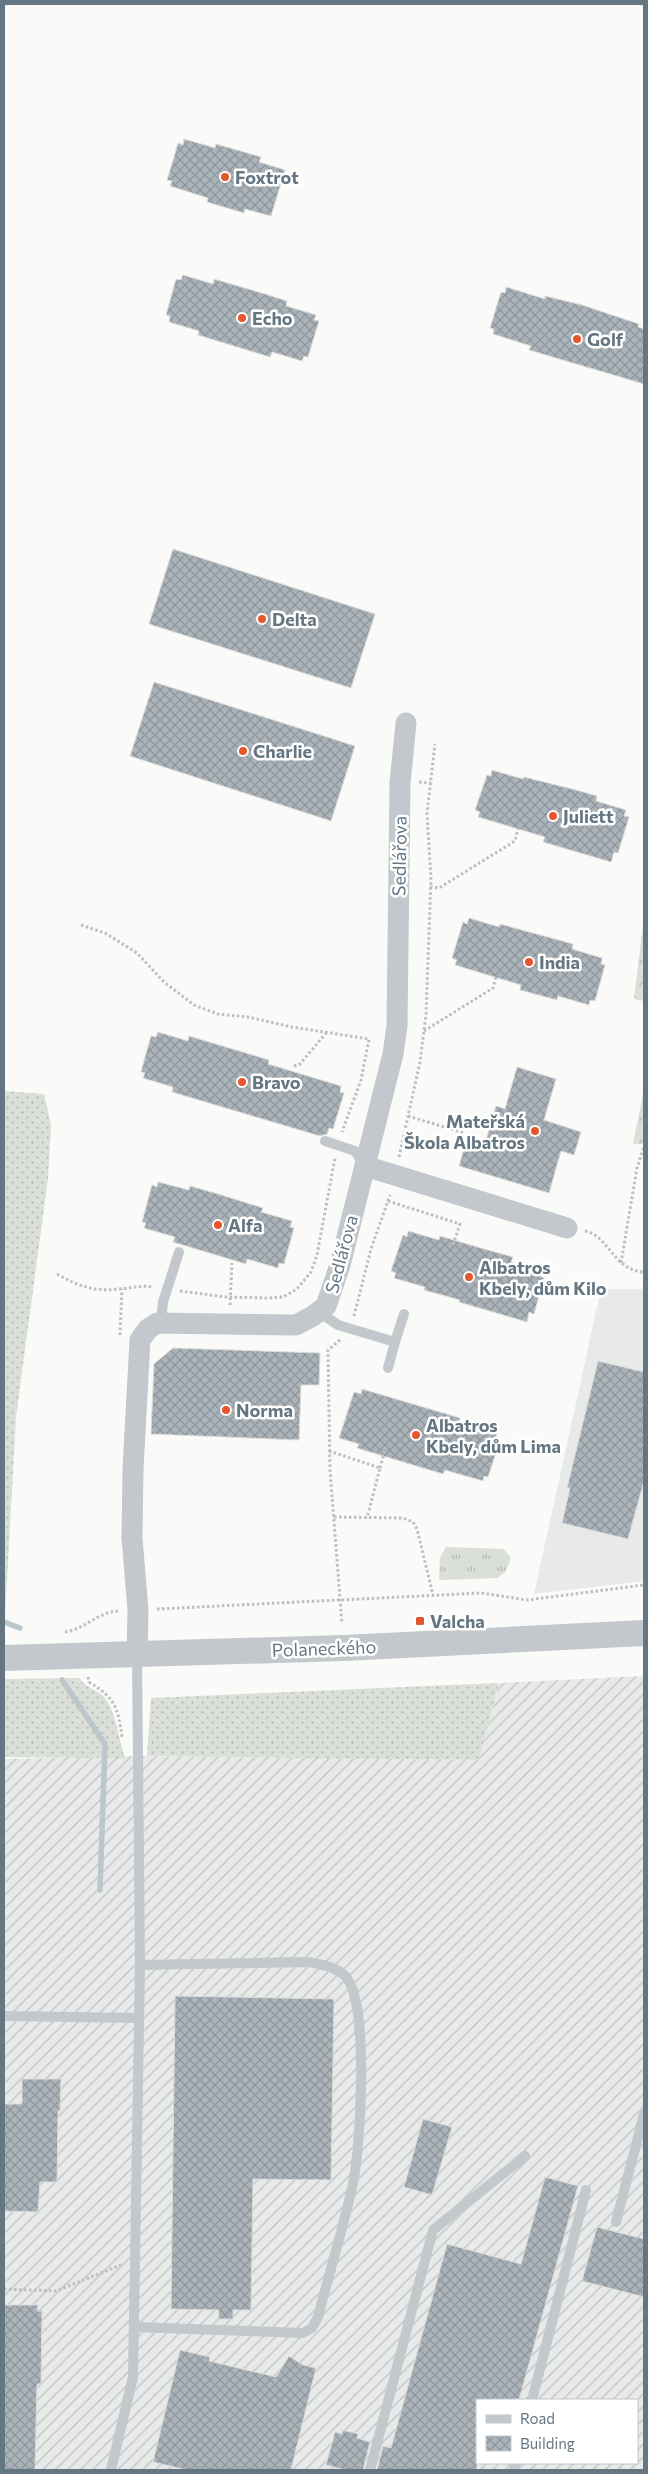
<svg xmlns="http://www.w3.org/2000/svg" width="648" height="2474" font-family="Commissioner,sans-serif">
  <defs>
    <pattern id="industrial-furrows" width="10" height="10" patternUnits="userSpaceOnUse" patternTransform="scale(1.25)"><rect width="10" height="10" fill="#e8e9e9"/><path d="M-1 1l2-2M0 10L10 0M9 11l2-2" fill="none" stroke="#c0c1c2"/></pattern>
    <pattern id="grass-dots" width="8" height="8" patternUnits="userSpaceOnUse" patternTransform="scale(1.25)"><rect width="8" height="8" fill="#dadfd7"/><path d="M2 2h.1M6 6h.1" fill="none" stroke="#b4b9b4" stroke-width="1.8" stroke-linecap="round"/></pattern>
    <pattern id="forest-crowns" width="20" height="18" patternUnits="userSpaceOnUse" patternTransform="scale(1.25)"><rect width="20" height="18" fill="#dadfd7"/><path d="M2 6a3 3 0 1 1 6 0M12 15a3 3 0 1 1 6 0" fill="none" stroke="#b4b9b4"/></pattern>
    <pattern id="park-tufts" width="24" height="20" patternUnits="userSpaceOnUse" patternTransform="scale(1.25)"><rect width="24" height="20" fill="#dadfd7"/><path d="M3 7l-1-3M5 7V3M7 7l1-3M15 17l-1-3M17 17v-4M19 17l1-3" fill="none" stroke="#b4b9b4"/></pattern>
    <pattern id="building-cross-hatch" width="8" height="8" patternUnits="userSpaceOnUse" patternTransform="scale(1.25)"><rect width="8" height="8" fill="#aab3b9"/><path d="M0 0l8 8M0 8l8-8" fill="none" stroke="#8e969c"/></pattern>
  </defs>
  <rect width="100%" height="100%" fill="#fafaf8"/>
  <!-- built -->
  <path fill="#e8e9e9" d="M601,1289h43v292l-110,13z"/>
  <!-- industrial -->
  <path fill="url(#industrial-furrows)" fill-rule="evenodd" d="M644,1676v794h-640v-711l134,-3 341,4 20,-77zM477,2400h160v63h-160z"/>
  <!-- grass -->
  <g fill="url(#grass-dots)">
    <path d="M4,1091l40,3 7,31 -3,53 -32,239 -11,199z"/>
    <path d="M79,1678c7,10 17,11 25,19 11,12 16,45 21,61l-121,-1v-78z"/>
    <path d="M499,1683l-20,77 -332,-4 4,-58z"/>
  </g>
  <!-- forest -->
  <g fill="url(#forest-crowns)">
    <path d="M644,917v84l-10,-2z"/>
    <path d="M644,1089v55h-11z"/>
  </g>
  <!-- park -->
  <path fill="url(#park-tufts)" d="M446,1547l58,2 7,9 -5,13 -8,7 -59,2 1,-22z"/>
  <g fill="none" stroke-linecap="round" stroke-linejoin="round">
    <!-- stream -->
    <g stroke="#bbc7cb" stroke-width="5.5">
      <path d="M4,1622l16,6"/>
      <path d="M62,1680l43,64 -5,146"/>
    </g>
  </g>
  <!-- building -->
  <g fill="url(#building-cross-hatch)" stroke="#dcdcda">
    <path d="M184,139l31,9 1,-4 45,13 -2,5 26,8 -14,46 -26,-7 -1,4 -37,-11 1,-4 -38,-12 2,-5 -5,-1 7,-23 4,-14 5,2z"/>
    <path d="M183,275l30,9 1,-5 51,15 22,7 -1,5 30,9 -2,5 5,1 -11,36 -4,-1 -2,5 -30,-9 -2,5 -72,-22 1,-4 -30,-9 1,-6 -4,-1 10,-36 5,1z"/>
    <path d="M506,287l39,12v-3l37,9 57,19 -1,3 6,2v55l-115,-34 2,-4 -38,-12 1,-5 -4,-1 11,-36 4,1z"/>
    <path d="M173,549l202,65 -24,74 -202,-64z"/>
    <path d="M154,682l201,64 -24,75 -201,-65z"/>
    <path d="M492,770l31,9 1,-2 52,13 21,6 -1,5 30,9 -2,6 5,1 -11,36 -4,-1 -3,10 -68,-20 2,-5 -67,-20 2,-5 -5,-2 12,-35 4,1z"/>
    <path d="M469,918l30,9 1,-3 73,20 -1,5 30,9 -1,6 4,1 -10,36 -5,-1 -1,5 -31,-9 -1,4 -37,-10 1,-5 -66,-20 2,-5 -5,-2 11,-36 4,2z"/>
    <path d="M158,1032l30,9 1,-5 80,24 -1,4 73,22 -1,6 4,1 -11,36 -4,-1 -2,6 -7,2 -148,-44 1,-5 -30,-9 2,-5 -4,-1 4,-15 6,-21 5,1z"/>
    <path d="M517,1067l39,12 -12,41 37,12 -7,23 -13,-4 -12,42 -90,-27 7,-24 18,5 12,-41 9,3z"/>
    <path d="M158,1182l31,8 1,-4 28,8 45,14 -2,4 31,9 -2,6 4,1 -10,36 -5,-1 -1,5 -31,-9 -1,5 -73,-22 2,-5 -31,-9 2,-5 -4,-1 10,-37 5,2z"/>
    <path d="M408,1231l31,9 1,-4 44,13 29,8 -2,5 31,9 -2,5 4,2 -10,36 -5,-2 -2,10 -68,-20 1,-2 -36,-10 1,-3 -31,-9 2,-5 -5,-2 12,-36 4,2z"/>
    <path d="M173,1348l147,5 -1,32h-18l-2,55 -148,-6 3,-70z"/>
    <path d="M598,1361l46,11v109l-16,58 -66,-16 8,-35h-3z"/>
    <path d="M362,1389l98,29 -1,5 38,11 -2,5 5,2 -12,36 -4,-1 -1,5 -38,-11 -2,4 -86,-26 2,-4 -20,-6 15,-46 7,2z"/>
    <path d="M175,1996l159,3 -3,181 -78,-1 -2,131h-18v9h-15l1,-9 -48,-1z"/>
    <path d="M22,2079h39l-1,32h-2l-1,71h-17l-2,30 -34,-1v-107h18z"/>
    <path d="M423,2119l29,8 -20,68 -28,-8z"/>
    <path d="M545,2177l33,9 -59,214h-42v70h-100l6,-24 8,2 56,-204 74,20z"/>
    <path d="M597,2227l47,12v58l-62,-16z"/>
    <path d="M4,2305h34l-1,6h5l-1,73h-4l-2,86h-31z"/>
    <path d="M180,2350l30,7 -1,4 67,16 13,-21 14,9 13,3 -25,102h-104l-34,-8z"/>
    <path d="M343,2430l15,4 -1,4 13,4 -7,28h-18l-19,-5 9,-33 7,2z"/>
  </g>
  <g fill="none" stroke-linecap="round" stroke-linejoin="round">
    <!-- path -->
    <g stroke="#bbbfc2" stroke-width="3" stroke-dasharray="2.5 2.5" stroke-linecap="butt">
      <path d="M419,782l12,1"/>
      <path d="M430,887l9,1 76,-47 3,-12"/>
      <path d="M81,925l24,8 32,20 27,29 30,23 24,9 30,3 44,10 77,12 -8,41 -19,52"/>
      <path d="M424,1031l69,-43 3,-11"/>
      <path d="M294,1066l6,-2 26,-31"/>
      <path d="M408,1116l56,17"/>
      <path d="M399,1157l21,-95 6,-47 5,-137 -4,-64 8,-70"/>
      <path d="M388,1201l72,23 -7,21"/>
      <path d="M585,1231c23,4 29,40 59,41"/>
      <path d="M621,1263l16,-95 7,-22"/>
      <path d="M57,1274c21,12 38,18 62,15 13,-1 23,-4 35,-2"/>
      <path d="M180,1291l46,6 42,1 15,-1 14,-8 14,-17 6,-17 18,-97"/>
      <path d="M230,1305l2,-42"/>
      <path d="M354,1316l17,-67 19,-54"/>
      <path d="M120,1335l2,-46"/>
      <path d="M340,1340l-12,10 2,120 12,154"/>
      <path d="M329,1451l51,17 -13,50"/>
      <path d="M380,1468l6,-21"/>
      <path d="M334,1517l69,1 10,4 4,7 16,66"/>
      <path d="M157,1609l324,-16 46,7 117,-15"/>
      <path d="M65,1632c20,-3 33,-20 53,-21"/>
      <path d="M88,1677l1,5c26,16 29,25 33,55"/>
      <path d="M4,2289l52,2 65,-26"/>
    </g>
    <!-- service -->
    <g stroke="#c3c8cc" stroke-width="10">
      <path d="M325,1141l30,10 9,14"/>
      <path d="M319,1312l19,13 57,17 9,-28"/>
      <path d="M161,1323l2,-21 16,-50"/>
      <path d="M388,1368l7,-26"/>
      <path d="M4,2016l135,2"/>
      <path d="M616,2222l28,-108"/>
      <path d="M134,2327l169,6 9,-5 6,-11c11,-43 24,-85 34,-129 9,-37 17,-181 -5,-210 -9,-11 -25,-13 -38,-16l-169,3"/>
      <path d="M532,2400l54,-210"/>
      <path d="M111,2470l22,-93 7,-412 -3,-310"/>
      <path d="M370,2470l63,-240 92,-74"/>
      <path d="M514,2470l2,-7"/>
    </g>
    <!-- minor -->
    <g stroke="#c3c8cc" stroke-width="21">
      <path d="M365,1166l202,62"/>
      <path d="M137,1654l1,-44 -6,-72 1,-69 7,-129 8,-11 9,-6 139,2 17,-9 13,-10 14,-41 53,-211 4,-28 3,-243 6,-60"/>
    </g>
    <!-- tertiary -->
    <path stroke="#c3c8cc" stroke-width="26" d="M4,1658l340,-10 300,-15"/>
  </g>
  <!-- markers -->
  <g fill="#e4572e" stroke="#fff" stroke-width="2">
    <circle cx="225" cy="177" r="5"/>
    <circle cx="242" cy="318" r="5"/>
    <circle cx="577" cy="339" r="5"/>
    <circle cx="262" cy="619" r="5"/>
    <circle cx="243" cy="751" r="5"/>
    <circle cx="553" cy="816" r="5"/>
    <circle cx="529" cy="962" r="5"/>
    <circle cx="242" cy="1082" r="5"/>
    <circle cx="535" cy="1131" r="5"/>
    <circle cx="218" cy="1225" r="5"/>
    <circle cx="469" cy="1277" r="5"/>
    <circle cx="226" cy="1410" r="5"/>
    <circle cx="416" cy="1435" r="5"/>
    <rect x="415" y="1616" width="10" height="10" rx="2.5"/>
  </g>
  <g text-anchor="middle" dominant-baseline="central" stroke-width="5" stroke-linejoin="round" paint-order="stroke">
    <!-- poi labels -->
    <g font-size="18" font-weight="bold" fill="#657683" stroke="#fff" text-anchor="start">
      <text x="235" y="177">Foxtrot</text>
      <text x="252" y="318">Echo</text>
      <text x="587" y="339">Golf</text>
      <text x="272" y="619">Delta</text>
      <text x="253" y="751">Charlie</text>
      <text x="563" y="816">Juliett</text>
      <text x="539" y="962">India</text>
      <text x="252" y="1082">Bravo</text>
      <text x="525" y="1121" text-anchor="end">Mateřská<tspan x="525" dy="21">Škola Albatros</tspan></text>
      <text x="228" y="1225">Alfa</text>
      <text x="479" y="1267">Albatros<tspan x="479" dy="21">Kbely, dům Kilo</tspan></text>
      <text x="236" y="1410">Norma</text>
      <text x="426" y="1425">Albatros<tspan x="426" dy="21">Kbely, dům Lima</tspan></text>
      <text x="430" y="1621">Valcha</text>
    </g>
    <!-- street labels -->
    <g font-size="18" fill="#657683" stroke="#fff">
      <text transform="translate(399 856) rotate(-89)">Sedlářova</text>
      <text transform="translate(341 1254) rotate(-75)">Sedlářova</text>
      <text transform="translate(324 1648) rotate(-2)">Polaneckého</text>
    </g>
  </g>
  <!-- border -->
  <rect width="648" height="2474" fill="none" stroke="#657683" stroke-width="10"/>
  <!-- legend -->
  <rect x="476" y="2399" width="162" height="65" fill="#ffffff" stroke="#c1c8cd"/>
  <rect x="486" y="2415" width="25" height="8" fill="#c3c8cc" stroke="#c1c8cd"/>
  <text x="520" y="2424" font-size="15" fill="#657683">Road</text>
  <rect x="486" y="2436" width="25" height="15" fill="url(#building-cross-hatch)" stroke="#c1c8cd"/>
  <text x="520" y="2449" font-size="15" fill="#657683">Building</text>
</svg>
